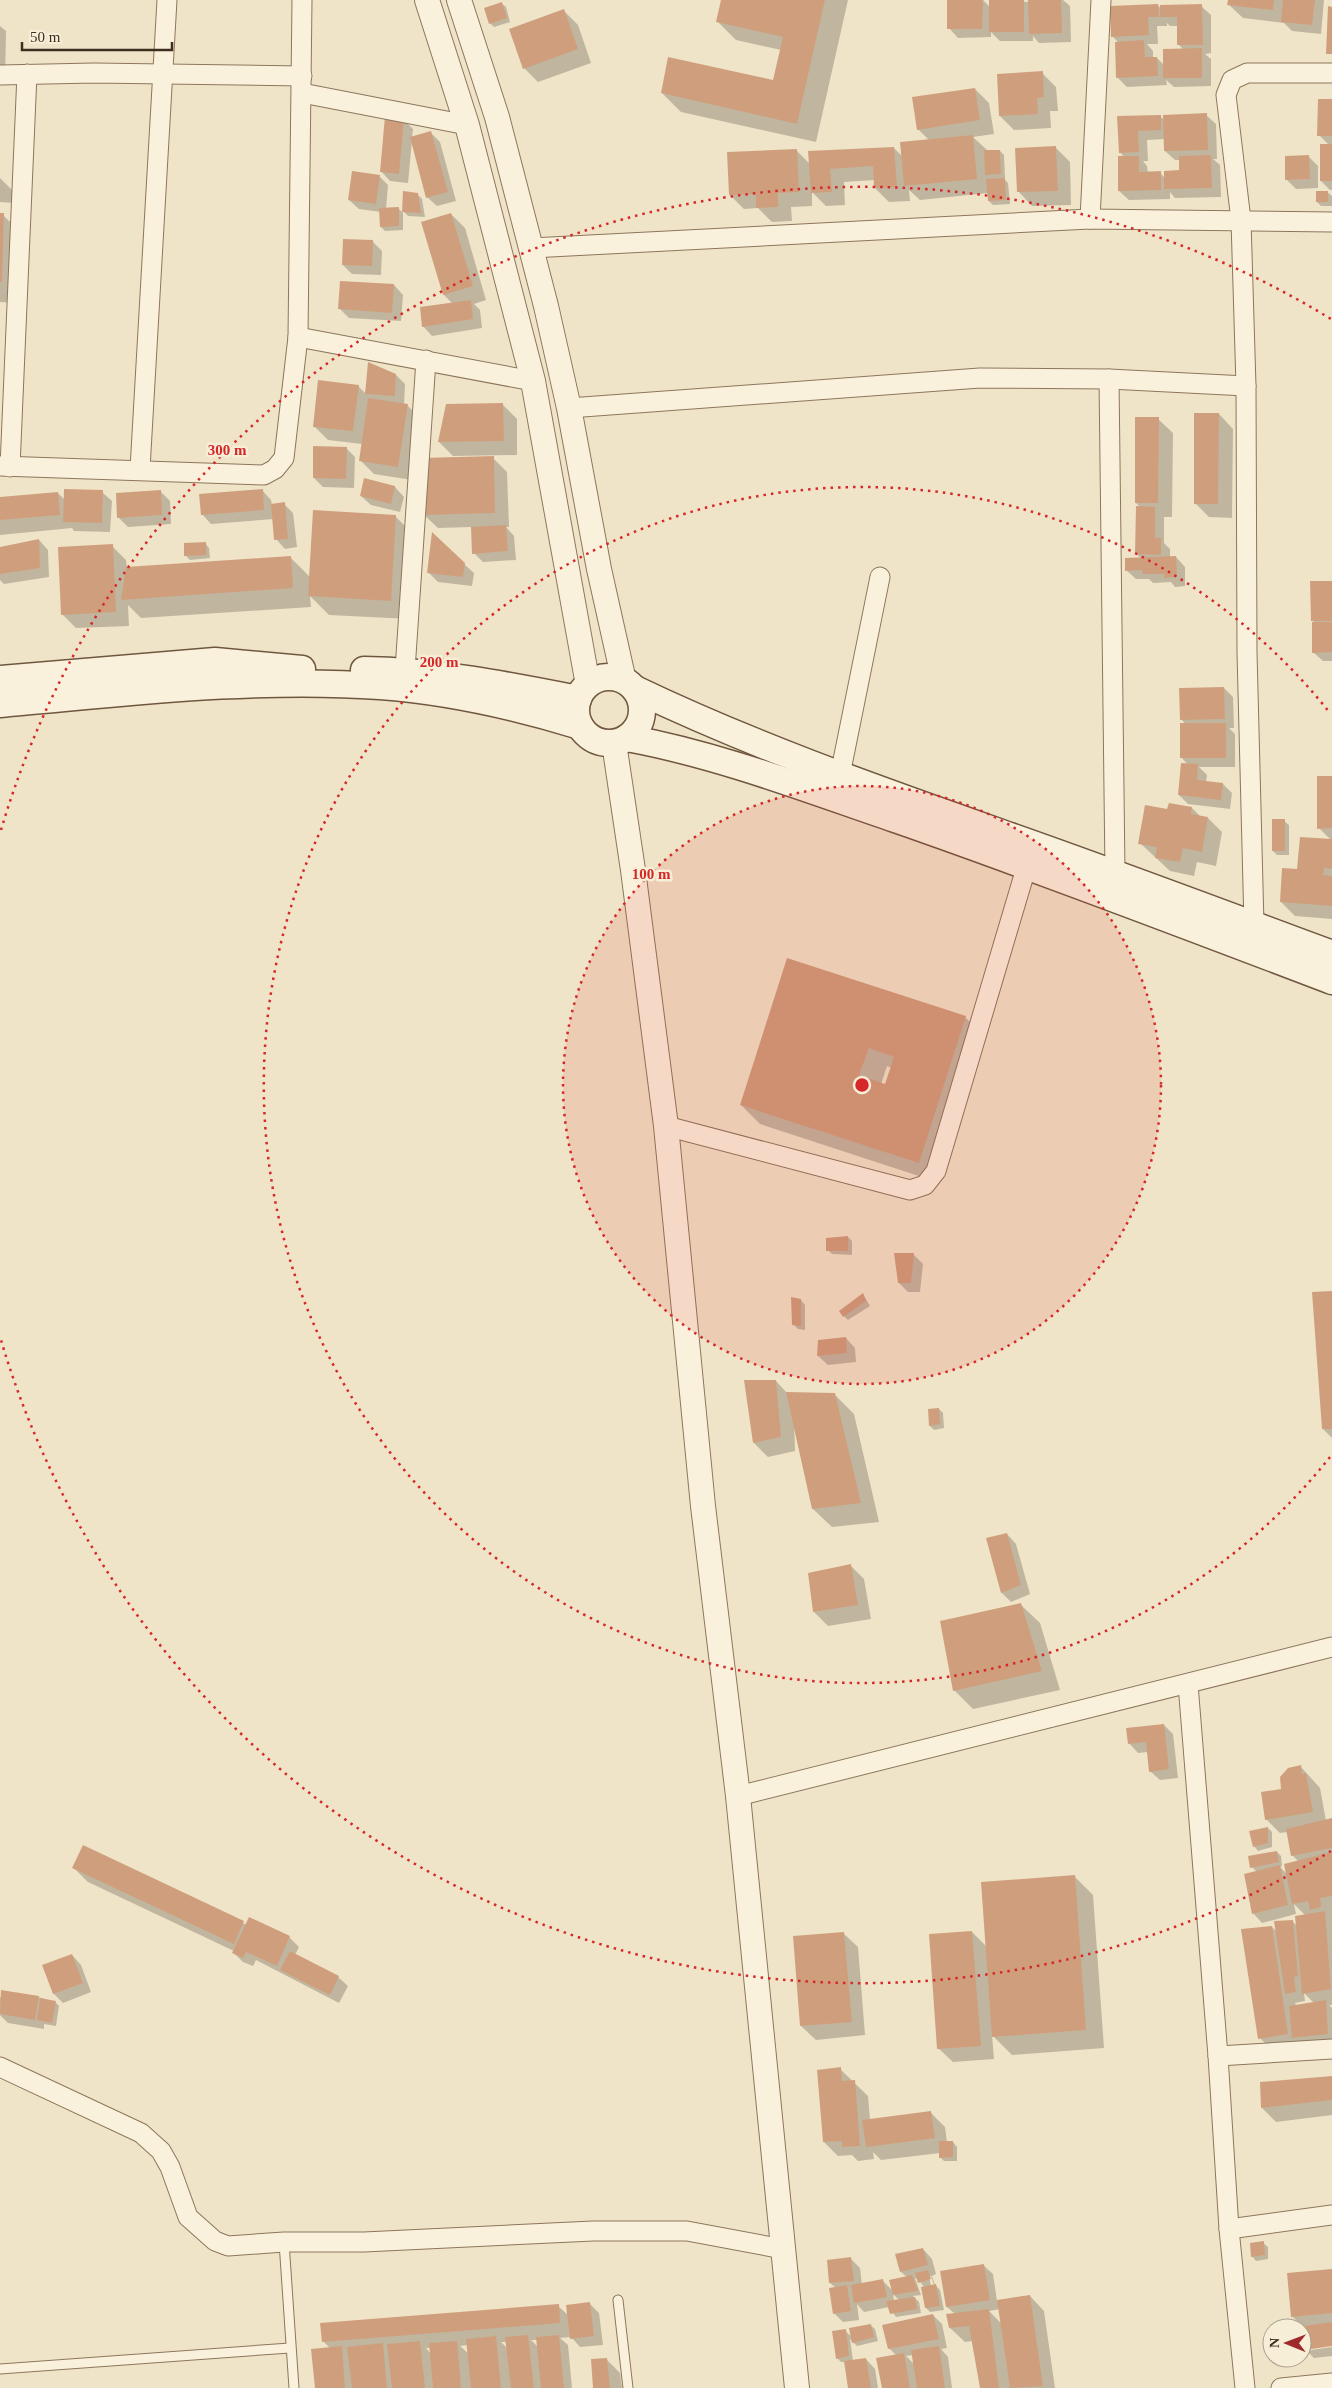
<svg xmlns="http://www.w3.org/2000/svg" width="1332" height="2388" font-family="Georgia,serif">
  <rect width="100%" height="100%" fill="#f0e4c8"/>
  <!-- shadow -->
  <g fill="#0003" fill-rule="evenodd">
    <path d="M722,0h126l-32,142 -135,-30 -19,-19 112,-11 7,-32 -45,-10 -19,-19z"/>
    <path d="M949,0h34l7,7v-7l39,2v-2h34l7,6 1,36 -32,1 -6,-7v5h-33l-9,-9v5l-33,1 -9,-10z"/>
    <path d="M1229,0h95l-3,34 -29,-3 -8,-8 -41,-5 -15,-14z"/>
    <path d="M501,3l5,4 4,15 -16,5 -4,-4z"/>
    <path d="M1158,5l3,4 40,-3 10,9v38l-6,1 6,5v27l-37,1 -8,-7 1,5 -40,2 -10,-10 2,-34 -7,-7zM1167,23l3,3h8v18l6,6 -20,15 -7,-7h-4v-7l-6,-7h11l-1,-18h10z"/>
    <path d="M564,11l14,14 13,38 -53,19 -14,-14z"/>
    <path d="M0,26l6,5 -1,47h-5z"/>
    <path d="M1042,73l14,14 2,24h-8l1,17 -37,2 -14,-14z"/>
    <path d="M975,89l14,14 5,31 -21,3 14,13 13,1 4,4 1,23h-2l5,5 2,21 -17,1 -4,-4 -1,-8 -68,7 -11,-10 1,11 -21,1 -14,-14v-8l-31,2 1,23 -19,1 -14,-14v14l-21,1 1,14 -20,1 -14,-14 -14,1 -14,-14 66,-45 14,14 84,-16 9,9 26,-17 -11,-11z"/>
    <path d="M1332,101v89h-2l-9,-9 8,-36 -10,-10z"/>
    <path d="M1206,115l10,9 1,35h-4l7,6 1,32 -46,1 -5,-6v7l-41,1 -10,-9 5,-34 -4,-5 -1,-34 41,-2 4,4zM1165,139v12l10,9h5v11l-15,7 -5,-5h-12l-1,-7 -4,-5h5l-1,-21z"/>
    <path d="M403,119l10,10 -1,9 19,-5 9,9 16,59 -19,5 -10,-9 -15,-57 -4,43 -18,-2 -9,-10z"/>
    <path d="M1056,148l14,14 1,43 -39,1 -14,-15z"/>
    <path d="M1309,157l9,9v22l-22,1 -10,-10z"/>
    <path d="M379,176l9,9 -2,24h13l4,4v17l-18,1 -4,-4v-15l-22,-3 -10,-9z"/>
    <path d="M0,178l13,13v12l-13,-1z"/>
    <path d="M1327,192l5,4v10h-11l-4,-4z"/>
    <path d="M417,194l5,5 3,18 -17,-1 -4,-4z"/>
    <path d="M0,214l3,1 14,14 -2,74 -15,-1z"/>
    <path d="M451,214l14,14 21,72 -12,4 6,6 2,18 -50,8 -9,-10 30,-22 -9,-9z"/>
    <path d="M372,241l10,10 -1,24 -29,-1 -9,-9z"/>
    <path d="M394,285l9,10 -2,26 -52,-3 -10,-10z"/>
    <path d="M369,363l27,12 9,9 -1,21h3l14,14 -9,61 -38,-6 -14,-14 2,-16 -34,-4 -14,-14 44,-40 8,8z"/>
    <path d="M503,405l14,14v36l-64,1 -14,-14z"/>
    <path d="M1219,414l14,15 -1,89 -23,-1 -14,-14z"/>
    <path d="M1158,419l15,14 -1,84h-8v26l6,6v8h6l9,10v19l-10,1 -4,-5 -18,1 -4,-4h-13l-10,-9 15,-12 -5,-4 5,-46 -5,-5z"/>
    <path d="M346,448l9,9 -1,31 -31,-1 -9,-9z"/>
    <path d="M493,458l14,14 2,55h-3l8,9 2,24 -33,2 -9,-9 -2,-26 -34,1 -15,-14z"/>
    <path d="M365,480l30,7 9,10 -4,15 -29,-7 -10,-9z"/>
    <path d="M262,490l9,10 1,5 12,-1 9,9 4,34 -12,2 -9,-10 -2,-20 -63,5 -9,-10z"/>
    <path d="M160,491l10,10 1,23 -43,3 -10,-10z"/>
    <path d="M102,492l10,9 -2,31 -36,-1 -2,-3 -72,7v-37l58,-5 7,7z"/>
    <path d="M395,516l19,19 -4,84 -81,-4 -19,-19 1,11 -170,11 -13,-13 1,21 -53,2 -14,-14 50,-68 14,14 1,8 163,-11 21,21z"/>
    <path d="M39,540l9,10 1,27 -45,7 -4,-4v-32z"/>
    <path d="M205,543l4,5 1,10 -20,2 -5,-5z"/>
    <path d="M464,564l10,9 -2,13 -34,-4 -9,-9z"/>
    <path d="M1332,582v79h-9l-10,-9 2,-29 -3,-3z"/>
    <path d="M1224,688l9,9 1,31h-5l6,6v33h-36l8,8 -1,7 17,2 9,9 -2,16 -42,-5 -9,-9 9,-30 -6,-7 4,-33 -4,-5z"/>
    <path d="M1332,777v142l-37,-3 -14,-14 50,-62 -12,-12z"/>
    <path d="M1192,808l9,9 7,1 14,14 -6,34 -19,-4 -3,14 -24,-5 -30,-28 28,-32z"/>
    <path d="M1284,821l5,4v30h-12l-4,-4z"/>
    <path d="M788,959l177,58 19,19 -47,146 -177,-58 -19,-19zM887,1066l5,2 -6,18 -5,-2z"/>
    <path d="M848,1237l4,4v14l-20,-1 -4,-4z"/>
    <path d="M913,1254l10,10 -3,28h-12l-9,-9z"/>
    <path d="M1332,1292v146l-9,-9z"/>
    <path d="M863,1294l7,12 -22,14 -4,-4z"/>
    <path d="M801,1300l4,5v25l-7,-1 -4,-4z"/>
    <path d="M846,1338l9,10 1,14 -28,3 -10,-9z"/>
    <path d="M776,1381l12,13 47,1 19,19 25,108 -47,5 -19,-18 -19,-89 1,31 -27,6 -14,-14z"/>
    <path d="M939,1409l4,4 1,15 -10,2 -4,-4v-16z"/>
    <path d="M1007,1534l9,10 14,50 -19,8 -9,-9 -15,-54z"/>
    <path d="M850,1565l14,14 7,40 -43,7 -14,-14z"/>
    <path d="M1021,1605l19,18 20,67 -87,19 -19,-19z"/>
    <path d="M1164,1725l9,9 5,44 -18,2 -10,-9 -2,-19 -10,1 -9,-10z"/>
    <path d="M1301,1767l19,21 6,33 6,-2v186h-3l3,3v35l-58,9 -14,-14 12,-111 5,5 15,-11 5,5 8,-11 -11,-11 2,10 -34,9 -9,-10 4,-41 -5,-5 25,-15 4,4 1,10 -2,1 7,7 12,-12 -7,-7 -4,-23 -8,1 -14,-14 17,-29zM1304,1993l10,10 -18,3 -1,-3 10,-2z"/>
    <path d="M1268,1828l4,4v15l-14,4 -4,-5z"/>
    <path d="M84,1847l163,78 42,12 10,10 -4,8 43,22 10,9 -9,17 -83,-43 -3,6 -10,-4 -9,-9v-2l-146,-69 -14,-14z"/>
    <path d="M1074,1876l19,19 11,153 -92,7 -20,-20 2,24 -41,3 -15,-14 34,-116 15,15z"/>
    <path d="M843,1933l15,14 7,88 -49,5 -15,-14z"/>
    <path d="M72,1955l9,10 10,27 -28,11 -9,-9z"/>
    <path d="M0,1997h38l17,5 4,4 -3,20 -12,-2v5l-36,-6 -8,-8z"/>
    <path d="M840,2069l28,27 2,24 61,-7 14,14 2,15h6l4,5v14h-13l-4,-4v-4l-59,7 -8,-8 1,7 -16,2 -6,-6 -14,1 -14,-14z"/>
    <path d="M1332,2078v37l-56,7 -14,-14z"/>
    <path d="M1263,2243l5,4v12l-12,2 -4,-5z"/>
    <path d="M923,2249l9,10 4,15 -4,2 3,9 5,5 4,20 -14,2 -4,-4 -2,-21 -6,-8 -3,-1 6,17 -8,1 6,6 2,11 -25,4 -7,-10 -25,5 -7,-8 2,16 -16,2 -9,-9 2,-25 -6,-5 21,-24 9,9 2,17 21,-4 10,10 14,-14 -6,-5zM929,2276h2l3,9 -3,1zM893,2294l7,7h-6z"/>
    <path d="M983,2265l10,9 4,27 33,-5 14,15 11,77h-74l-8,-47 -8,1 -15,-14 5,-14 -8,-7 -5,-35zM1000,2309l2,15 -13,-13z"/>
    <path d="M1332,2270v74l-21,3v3l21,-3v9l-18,2 -9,-9 -3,-22h1l-11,-11z"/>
    <path d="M590,2304l9,9 4,32 -23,2 -9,-10 -11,1 8,7 4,43h-256l14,-40 -7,-7 235,-35 10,9zM531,2340h6l1,7zM501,2342h6l1,7zM468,2345l1,9 -9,-8zM426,2348h5v6z"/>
    <path d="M933,2315l9,9 5,24 -6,1 7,8 4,31h-69l13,-33 -7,-7zM913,2355l2,10 -9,-9z"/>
    <path d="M870,2325l5,4 3,12 -21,5 -7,-7 3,22 13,-2 9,10 3,19h-29l-4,-26h-4l-4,-4 8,-27 7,6z"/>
    <path d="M606,2359l14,14 2,15h-28z"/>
  </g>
  <!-- building -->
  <g fill="#cf9f7d" fill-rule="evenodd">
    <path d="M721,0h104l-28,124 -136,-31 7,-36 105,23 10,-43 -67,-15z"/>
    <path d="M947,0h36l-1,29h-35z"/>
    <rect x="989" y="0" width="35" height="32"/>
    <path d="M1028,0h33l1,33 -33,1z"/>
    <path d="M1228,0h46l-1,10 -46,-5z"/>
    <path d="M1283,0h32l-3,25 -31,-3z"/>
    <path d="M502,2l5,16 -18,6 -5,-16z"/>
    <path d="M1158,4l1,13h-11l1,18 -38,2 -1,-31z"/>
    <path d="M1202,4l1,41h-26v-28h-17v-12z"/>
    <path d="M1328,6l4,1v47h-6z"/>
    <path d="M564,9l14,40 -55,20 -14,-40z"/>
    <path d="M1144,40l1,17h12l1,19 -42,2 -1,-36z"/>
    <path d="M1202,48v30h-39v-29z"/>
    <path d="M1043,71l1,26 -7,1 1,16 -39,2 -2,-42z"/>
    <path d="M975,88l5,32 -63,10 -5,-33z"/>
    <path d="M1318,99h14v37h-15z"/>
    <path d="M1207,113l1,37 -44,1 -1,-36z"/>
    <path d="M1161,115v15l-23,1 1,21 -20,1 -2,-37z"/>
    <path d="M385,116l19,2 -5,56 -19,-2z"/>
    <path d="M431,131l17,61 -22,6 -16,-61z"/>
    <path d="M973,135l4,44 -73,7 -4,-44z"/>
    <rect x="1320" y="144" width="12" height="37"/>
    <path d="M1056,146l2,45 -41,1 -2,-44z"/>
    <path d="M894,147l3,40 -23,1 -1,-22 -43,3 2,23 -21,1 -3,-42z"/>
    <path d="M797,149l2,43 -21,1v14l-22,1v-14l-27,1 -2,-43z"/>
    <path d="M984,150h16l1,24 -16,1z"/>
    <path d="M1211,155l1,33 -48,1v-18l15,-1v-14z"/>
    <path d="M1309,155l1,24 -25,1v-24z"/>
    <path d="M1118,156h21v16l22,-1v19l-43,1z"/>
    <path d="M352,171l28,4 -4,29 -28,-4z"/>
    <path d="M1005,178l1,22 -18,1 -2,-22z"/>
    <path d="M403,191l15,2 3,20 -19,-1z"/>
    <rect x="1316" y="191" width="12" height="11"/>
    <path d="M399,207v19l-19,1 -1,-19z"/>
    <path d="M0,213h4l-2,69h-2z"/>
    <path d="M451,213l22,73 -30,9 -22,-73z"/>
    <path d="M343,239l30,1 -1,26 -30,-1z"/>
    <path d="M340,281l54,3 -2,29 -54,-4z"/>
    <path d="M471,300l2,19 -51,8 -2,-20z"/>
    <path d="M368,362l28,12 -1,22 -30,-2z"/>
    <path d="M318,380l41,5 -6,46 -40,-4z"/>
    <path d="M368,398l40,6 -10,63 -39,-6z"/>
    <path d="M503,403l1,38 -66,1 8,-38z"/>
    <path d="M1194,413h25l-1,91h-24z"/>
    <path d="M1135,417h24l-1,86h-23z"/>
    <path d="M313,446l34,1 -1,32 -33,-1z"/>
    <path d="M494,456l1,57 -73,2 -1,-57z"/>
    <path d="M364,478l31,8 -4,18 -31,-8z"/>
    <path d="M64,489l39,1 -1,33 -39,-1z"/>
    <path d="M263,489l1,21 -63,5 -2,-21z"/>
    <path d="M161,490l1,25 -45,3 -1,-25z"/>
    <path d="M58,492l2,23 -60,5v-23z"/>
    <path d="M285,502l3,37 -14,1 -3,-36z"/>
    <path d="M1136,506l19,1v31h6v17l-26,-1z"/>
    <path d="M313,510l83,5 -5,86 -83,-5z"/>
    <path d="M506,525l2,26 -36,3 -1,-27z"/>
    <path d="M432,532l33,31 -2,14 -36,-4z"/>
    <path d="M39,539l1,29 -40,6v-27z"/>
    <path d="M206,542v13l-22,1v-13z"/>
    <path d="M113,544l3,68 -55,3 -3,-68z"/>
    <path d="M291,556l2,32 -172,12 5,-33z"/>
    <path d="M1176,556l1,21 -13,1v-4h-21l-1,-4 -17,1v-13z"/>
    <path d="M1310,581h22v40h-21z"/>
    <path d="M1312,622h20v30l-20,1z"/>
    <path d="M1224,687l1,32 -45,1 -1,-32z"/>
    <rect x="1180" y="723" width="46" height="35"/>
    <path d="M1181,763l17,1 -1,16 26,3 -2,17 -43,-5z"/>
    <path d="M1317,776h15v52l-15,1z"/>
    <path d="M1169,803l23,4 -1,7 17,3 -6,35 -19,-4 -3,14 -25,-4 2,-11 -19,-3 7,-39 22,4z"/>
    <rect x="1272" y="819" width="13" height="32"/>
    <path d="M1300,837l32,2v30l-8,-1 -1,7 9,1v30l-52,-4 2,-34 15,1z"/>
    <path d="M787,958l179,58 -47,147 -179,-58zM869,1048l25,9 -9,27 -26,-9z"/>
    <path d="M848,1236v15h-22v-13z"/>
    <path d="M894,1253h20l-3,30h-13z"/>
    <path d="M1332,1291v138h-10l-10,-137z"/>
    <path d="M863,1293l3,8 -23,16 -4,-6z"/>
    <path d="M791,1297l10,2v27l-9,-1z"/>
    <path d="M846,1337l1,16 -30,3 1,-16z"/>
    <path d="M744,1380h32l5,57 -28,6z"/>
    <path d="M786,1392l49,1 26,110 -49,6z"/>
    <path d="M939,1408l1,16 -11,2 -1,-17z"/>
    <path d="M1007,1533l14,52 -20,8 -15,-55z"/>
    <path d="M851,1564l7,41 -45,7 -5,-39z"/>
    <path d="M1021,1603l21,68 -89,20 -13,-70z"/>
    <path d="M1164,1724l5,45 -20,3 -3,-30 -18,2 -2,-16z"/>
    <path d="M1301,1765l1,9 4,-1 7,39 -48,8 -4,-28 20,-3 -1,-12 8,-9z"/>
    <path d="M1332,1818v30l-41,8 -5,-27z"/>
    <path d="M1268,1827v16l-15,4 -4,-16z"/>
    <path d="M83,1845l161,76 -10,23 -162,-76z"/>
    <path d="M1277,1851l2,11 -29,6 -2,-12z"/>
    <path d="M1332,1852v44l-12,2 1,9 -11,3 -2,-9 -16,3 -8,-40z"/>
    <path d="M1280,1865l8,40 -36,9 -8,-40z"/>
    <path d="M1075,1875l11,155 -94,7 -11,-155z"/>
    <path d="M1325,1911l6,78 -29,5 -7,-78z"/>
    <path d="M249,1917l41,19 -13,30 -31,-14 -3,6 -11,-5z"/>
    <path d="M1293,1920l5,56 -4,1 2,15 -11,2 -11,-73z"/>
    <path d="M1272,1926l16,108 -30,5 -17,-110z"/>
    <path d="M972,1931l9,115 -44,3 -8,-115z"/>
    <path d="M844,1932l8,90 -52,4 -7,-90z"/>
    <path d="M290,1951l49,25 -9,19 -50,-25z"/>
    <path d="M72,1954l11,29 -30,11 -11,-29z"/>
    <path d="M1,1990l38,6 -4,24 -35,-6z"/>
    <path d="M40,1998l16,3 -4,22 -15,-3z"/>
    <path d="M1326,2000l2,34 -36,4 -3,-32z"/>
    <path d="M841,2067l1,14 13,-1 5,66 -18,1v-6l-19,1 -6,-72z"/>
    <path d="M1332,2076v24l-71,8 -1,-26z"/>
    <path d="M931,2111l4,27 -69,9 -4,-27z"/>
    <path d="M939,2141h14v16l-14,1z"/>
    <path d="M1264,2241l1,14 -14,2 -1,-14z"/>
    <path d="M923,2248l5,17 -28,7 -5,-18z"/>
    <path d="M851,2257l3,24 -25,2 -2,-23z"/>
    <path d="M984,2264l6,36 -44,7 -6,-36z"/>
    <path d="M1332,2269v44l-41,4 -4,-44z"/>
    <path d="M928,2270l3,9 -13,4 -3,-10z"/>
    <path d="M912,2275l6,16 -25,4 -4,-15z"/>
    <path d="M883,2279l4,18 -33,6 -3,-18z"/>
    <path d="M936,2284l4,22 -15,2 -4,-21z"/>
    <path d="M847,2285l4,26 -18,3 -4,-26z"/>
    <path d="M1030,2295l13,91 -33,2 -13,-88z"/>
    <path d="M915,2297l2,12 -27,5 -4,-13z"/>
    <path d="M590,2302l4,34 -24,3 -4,-34z"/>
    <path d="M559,2304l1,19 -238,19 -2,-19z"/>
    <path d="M989,2309l10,79h-19l-11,-62 -20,2 -3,-14z"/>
    <path d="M933,2314l6,25 -51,10 -6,-24z"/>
    <path d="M1332,2322v24l-28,4 -2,-22 -5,-1z"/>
    <path d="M871,2324l3,13 -22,6 -3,-15z"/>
    <path d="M846,2329l3,27 -13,3 -4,-28z"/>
    <path d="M528,2335l6,53h-23l-6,-51z"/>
    <path d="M559,2335l5,53h-23l-5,-51z"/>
    <path d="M496,2336l5,52h-30l-5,-49z"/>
    <path d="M420,2341l5,47h-33l-5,-44z"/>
    <path d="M457,2341l4,47h-28l-4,-45z"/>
    <path d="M383,2343l4,45h-35l-5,-41z"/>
    <path d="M342,2346l3,42h-30l-4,-39z"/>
    <path d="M939,2346l6,42h-28l-6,-38z"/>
    <path d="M904,2353l6,35h-28l-6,-30z"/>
    <path d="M607,2358l3,30h-17l-2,-29z"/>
    <path d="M866,2358l5,30h-23l-4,-27z"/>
  </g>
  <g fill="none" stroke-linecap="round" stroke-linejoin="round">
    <!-- service casing -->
    <g stroke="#8d765c" stroke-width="11">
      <g id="service">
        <path d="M284,2242l10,146"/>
        <path d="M618,2300l10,88"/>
        <path d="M0,2369l290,-21"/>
      </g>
    </g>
    <!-- minor casing -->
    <g stroke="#8d765c" stroke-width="21">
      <g id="minor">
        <path d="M0,75l94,-2 208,3"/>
        <path d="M302,93l165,32"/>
        <path d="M1090,219l11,-219"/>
        <path d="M531,248l559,-29 242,3"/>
        <path d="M298,337l235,44"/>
        <path d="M1109,379l6,494"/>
        <path d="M569,408l411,-30 129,1 137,7"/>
        <path d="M0,466l264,9 11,-6 9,-11 14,-121 4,-337"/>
        <path d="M10,467l17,-393"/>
        <path d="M140,469l27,-469"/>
        <path d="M405,670l21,-310"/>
        <path d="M840,775l40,-198"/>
        <path d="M1254,925l-7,-273 -1,-266 -5,-166 -15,-125 6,-15 15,-7h85"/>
        <path d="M666,1126l244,64 15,-5 11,-14 91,-306"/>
        <path d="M1188,1684l30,372 11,173 16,159"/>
        <path d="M738,1796l594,-149"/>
        <path d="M1218,2056l114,-7"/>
        <path d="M0,2067l141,66 20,18 9,16 18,50 27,24 13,5 56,-4h80l229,-11h94l96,18"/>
        <path d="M1229,2229l103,-14"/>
        <path d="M1281,2388l51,-5"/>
      </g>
    </g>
    <!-- tertiary casing -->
    <g stroke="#8d765c" stroke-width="26">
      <g id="tertiary">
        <path d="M427,0l40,125 66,256 55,304"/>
        <path d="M459,0l38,117 49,189 23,102 30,161 25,112"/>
        <path d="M614,743l19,127 33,256 37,380 35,290 59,592"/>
      </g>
    </g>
    <!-- secondary casing -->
    <g stroke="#6f573f" stroke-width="29">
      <g id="secondary">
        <path d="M364,670c72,1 143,15 214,29"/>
        <circle cx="609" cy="710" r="33"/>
        <path d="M0,679l215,-18 87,8"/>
        <path d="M635,689c121,58 248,102 375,147 108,38 215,78 322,118"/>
        <path d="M0,704c126,-11 254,-27 380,-18 68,5 135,20 200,40"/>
        <path d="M627,738c92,17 180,51 268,81 147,51 292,107 437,162"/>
      </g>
    </g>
    <!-- service -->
    <use href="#service" stroke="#faf1dc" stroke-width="9"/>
    <!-- minor -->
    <use href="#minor" stroke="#faf1dc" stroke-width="19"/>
    <!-- tertiary -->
    <use href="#tertiary" stroke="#faf1dc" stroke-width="24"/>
    <!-- secondary -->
    <use href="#secondary" stroke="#faf1dc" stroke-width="26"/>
  </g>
  <!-- distance rings -->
  <circle cx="862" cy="1085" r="299" fill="#d62828" fill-opacity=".12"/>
  <g fill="none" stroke="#d62828" stroke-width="2.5" stroke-dasharray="2.5 5">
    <circle cx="862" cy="1085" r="299"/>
    <path d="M1330 1457A598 598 0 1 1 1330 713"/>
    <path d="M1331 1851A898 898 0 0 1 1 1340M1 830A898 898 0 0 1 1331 319"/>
  </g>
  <circle cx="862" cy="1085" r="8" fill="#d62828" stroke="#f7eed8" stroke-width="2.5"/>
  <g font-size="15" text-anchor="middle" font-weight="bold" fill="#d62828" stroke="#f7eed8" stroke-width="5" stroke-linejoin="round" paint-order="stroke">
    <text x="227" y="455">300 m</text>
    <text x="439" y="667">200 m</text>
    <text x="651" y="879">100 m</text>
  </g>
  <!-- north arrow -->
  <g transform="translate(1287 2343) rotate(271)"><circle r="24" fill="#f7eed8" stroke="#ada18e"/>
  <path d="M0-4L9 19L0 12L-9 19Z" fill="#9e2a2b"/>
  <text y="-8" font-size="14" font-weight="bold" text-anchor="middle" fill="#3d2e20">N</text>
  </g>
  <!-- scale -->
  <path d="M22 42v8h150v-8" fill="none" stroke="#3d2e20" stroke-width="2.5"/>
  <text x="30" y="42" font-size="15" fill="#3d2e20" stroke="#f7eed8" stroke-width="4" paint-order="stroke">50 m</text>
</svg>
